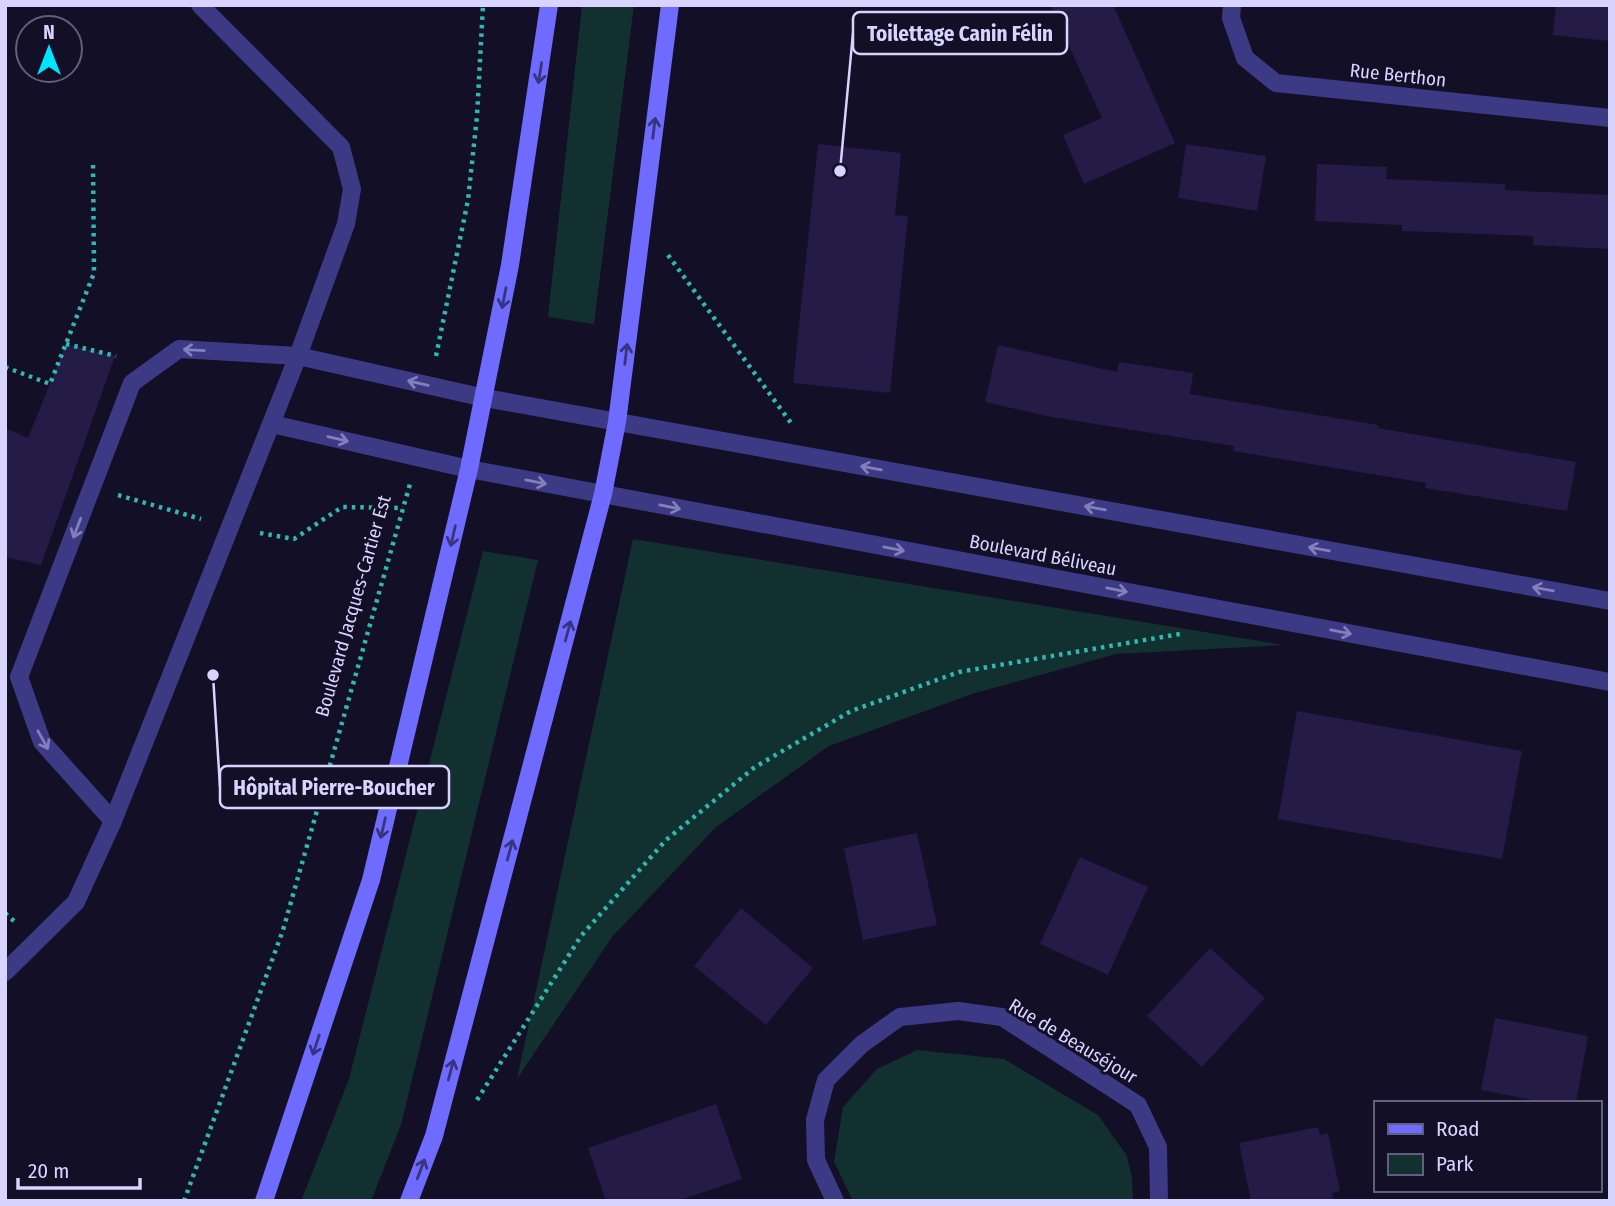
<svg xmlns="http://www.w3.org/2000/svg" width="1615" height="1206" font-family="'Fira Sans Condensed',sans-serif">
  <rect width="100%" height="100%" fill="#130f26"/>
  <!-- green -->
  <g fill="#12302f">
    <path d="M582,5h52l-40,319 -46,-7z"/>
    <path d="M633,539l651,106 -168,9 -144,40 -143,52 -113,81 -104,110 -95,142z"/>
    <path d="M483,551l55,9 -137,565 -30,76h-70l48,-122z"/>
    <path d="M917,1050l87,9 94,56 29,41 5,22 1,23h-280l-19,-39 9,-55 34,-38z"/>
  </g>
  <!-- building -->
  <g fill="#241b47">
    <path d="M1050,5h63l62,138 -91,41 -21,-49 39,-17z"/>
    <path d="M1556,5h54v36l-57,-6z"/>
    <path d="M818,144l83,9 -6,62 13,1 -18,177 -97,-10z"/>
    <path d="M1186,144l80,12 -9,55 -79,-13z"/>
    <path d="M1317,164l70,3 -1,12 119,5v6l105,5v54l-77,-4v-9l-131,-5v-6l-87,-4z"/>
    <path d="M66,344l49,12 -74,209 -36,-8v-129l23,10z"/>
    <path d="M998,345l119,27 2,-10 74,11 -3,21 188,31v3l198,34 -9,49 -142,-23 1,-5 -193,-32 1,-5 -183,-29 -66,-15z"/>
    <path d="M1297,711l225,40 -20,108 -224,-40z"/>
    <path d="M917,833l20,92 -74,15 -19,-92z"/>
    <path d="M1080,857l68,30 -40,88 -68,-31z"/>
    <path d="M741,908l72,60 -47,57 -72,-59z"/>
    <path d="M1210,948l55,50 -63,69 -55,-51z"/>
    <path d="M1495,1018l93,18 -12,67h-28l-67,-13z"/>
    <path d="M716,1104l26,75 -64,22h-72l-18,-53z"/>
    <path d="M1318,1127l2,8 8,-2 12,58 -8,2 2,8h-83l-12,-58z"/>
  </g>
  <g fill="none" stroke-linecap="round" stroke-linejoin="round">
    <!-- path -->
    <g stroke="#2fb8b0" stroke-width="4.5" stroke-dasharray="3.5 5" stroke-linecap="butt">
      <path d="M668,255l123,168"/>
      <path d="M66,344l50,12"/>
      <path d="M436,356l32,-156 9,-84 6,-111"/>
      <path d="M5,367l45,17 44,-111 -1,-113"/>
      <path d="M118,495l83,24"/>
      <path d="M260,533l34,6 48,-32 61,1"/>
      <path d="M5,913l10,9"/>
      <path d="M477,1100l104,-164 85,-96 89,-73 96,-56 108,-39 221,-38"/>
      <path d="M184,1201l99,-271 127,-446"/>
    </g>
    <!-- service -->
    <g stroke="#3d3a85" stroke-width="18">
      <path d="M272,424l197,45"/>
      <path d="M113,821l-71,-79 -23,-65 113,-294 47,-34 119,7 187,42"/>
      <path d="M5,972l71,-70 37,-81 185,-465 48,-132 6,-35 -11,-42 -141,-142"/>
    </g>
    <!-- minor -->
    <g stroke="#3d3a85" stroke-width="18">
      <path d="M1232,5l-1,13 14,40 31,25 334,35"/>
      <path d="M835,1201l-19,-41 -1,-40 11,-40 36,-36 38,-27 58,-6 44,6 136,88 20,42 1,54"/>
    </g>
    <!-- tertiary -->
    <g stroke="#3d3a85" stroke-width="18">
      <path d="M485,398l1125,203"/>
      <path d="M469,469l1141,213"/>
    </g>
    <!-- secondary -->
    <g stroke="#6f6bff" stroke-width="18">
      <path d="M264,1201l107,-321 98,-411 41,-204 39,-260"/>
      <path d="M409,1201l25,-65 169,-642 14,-72 53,-417"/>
    </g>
  </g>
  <!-- one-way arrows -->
  <defs><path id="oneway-shaft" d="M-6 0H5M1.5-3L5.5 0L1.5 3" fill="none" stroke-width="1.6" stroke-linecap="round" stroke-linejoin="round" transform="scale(1.75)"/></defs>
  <g stroke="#38347d">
    <use href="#oneway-shaft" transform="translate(540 73) rotate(99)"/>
    <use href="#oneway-shaft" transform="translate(654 128) rotate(-83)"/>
    <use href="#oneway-shaft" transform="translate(504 298) rotate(101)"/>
    <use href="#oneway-shaft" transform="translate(626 354) rotate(-83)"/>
    <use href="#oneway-shaft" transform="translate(453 536) rotate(103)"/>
    <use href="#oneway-shaft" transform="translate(568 631) rotate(-75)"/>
    <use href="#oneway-shaft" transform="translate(383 828) rotate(103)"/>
    <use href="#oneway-shaft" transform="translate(510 850) rotate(-75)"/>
    <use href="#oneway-shaft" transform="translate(316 1045) rotate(108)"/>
    <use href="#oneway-shaft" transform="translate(451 1070) rotate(-75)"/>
    <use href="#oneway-shaft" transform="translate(421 1169) rotate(-69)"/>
  </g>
  <g stroke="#837fbc">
    <use href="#oneway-shaft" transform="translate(194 350) rotate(-177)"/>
    <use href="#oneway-shaft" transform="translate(418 383) rotate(-167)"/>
    <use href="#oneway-shaft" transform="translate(338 439) rotate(13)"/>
    <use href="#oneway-shaft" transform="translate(871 468) rotate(-170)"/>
    <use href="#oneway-shaft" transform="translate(536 482) rotate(11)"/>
    <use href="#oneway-shaft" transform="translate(670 507) rotate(11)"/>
    <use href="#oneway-shaft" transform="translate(1095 508) rotate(-170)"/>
    <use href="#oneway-shaft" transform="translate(77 528) rotate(111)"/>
    <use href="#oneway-shaft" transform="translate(894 549) rotate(11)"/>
    <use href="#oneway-shaft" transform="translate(1319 549) rotate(-170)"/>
    <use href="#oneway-shaft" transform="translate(1543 589) rotate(-170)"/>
    <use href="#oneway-shaft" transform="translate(1117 590) rotate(11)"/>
    <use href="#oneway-shaft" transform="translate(1341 632) rotate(11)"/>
    <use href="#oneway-shaft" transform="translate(43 740) rotate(61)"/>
  </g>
  <g text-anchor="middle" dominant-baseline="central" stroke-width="6" stroke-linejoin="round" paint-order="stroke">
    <!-- street labels -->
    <g font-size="19" fill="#d9d4ff" stroke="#130f26">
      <text transform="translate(1398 75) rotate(6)">Rue Berthon</text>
      <text transform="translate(1043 555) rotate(11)">Boulevard Béliveau</text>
      <text transform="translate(353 606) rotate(-74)">Boulevard Jacques-Cartier Est</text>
      <text transform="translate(1073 1041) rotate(31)">Rue de Beauséjour</text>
    </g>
  </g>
  <!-- callouts -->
  <path fill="none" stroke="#d9d4ff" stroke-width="2.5" d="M840 171L853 33M213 675L220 787"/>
  <g fill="#d9d4ff" stroke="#130f26" stroke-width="2.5">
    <circle cx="840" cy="171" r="7"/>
    <circle cx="213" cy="675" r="7"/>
  </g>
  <g fill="#130f26" stroke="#d9d4ff" stroke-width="2.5">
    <rect x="853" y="12" width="214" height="42" rx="7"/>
    <rect x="220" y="766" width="229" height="42" rx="7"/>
  </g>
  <g font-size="21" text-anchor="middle" font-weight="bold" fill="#d9d4ff">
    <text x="960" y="41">Toilettage Canin Félin</text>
    <text x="334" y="795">Hôpital Pierre-Boucher</text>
  </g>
  <!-- border -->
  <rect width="1615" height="1206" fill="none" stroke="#d9d4ff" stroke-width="14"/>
  <!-- legend -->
  <rect x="1374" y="1101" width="228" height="91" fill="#130f26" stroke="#625e7d" stroke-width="2"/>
  <rect x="1388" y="1124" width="35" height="10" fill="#6f6bff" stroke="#625e7d" stroke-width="2"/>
  <text x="1436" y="1136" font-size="21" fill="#d9d4ff">Road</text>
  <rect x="1388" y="1154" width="35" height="21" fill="#12302f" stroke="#625e7d" stroke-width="2"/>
  <text x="1436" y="1171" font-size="21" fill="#d9d4ff">Park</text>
  <!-- north arrow -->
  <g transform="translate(49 49)"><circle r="33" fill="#130f26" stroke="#625e7d" stroke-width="2"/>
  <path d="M0-5L12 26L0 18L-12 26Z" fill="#00e5ff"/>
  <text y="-10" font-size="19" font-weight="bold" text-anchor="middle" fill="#d9d4ff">N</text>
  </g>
  <!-- scale -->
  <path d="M18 1178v10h122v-10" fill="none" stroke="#d9d4ff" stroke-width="3.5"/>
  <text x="28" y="1178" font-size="21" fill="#d9d4ff" stroke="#130f26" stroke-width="5" paint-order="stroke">20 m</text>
</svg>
